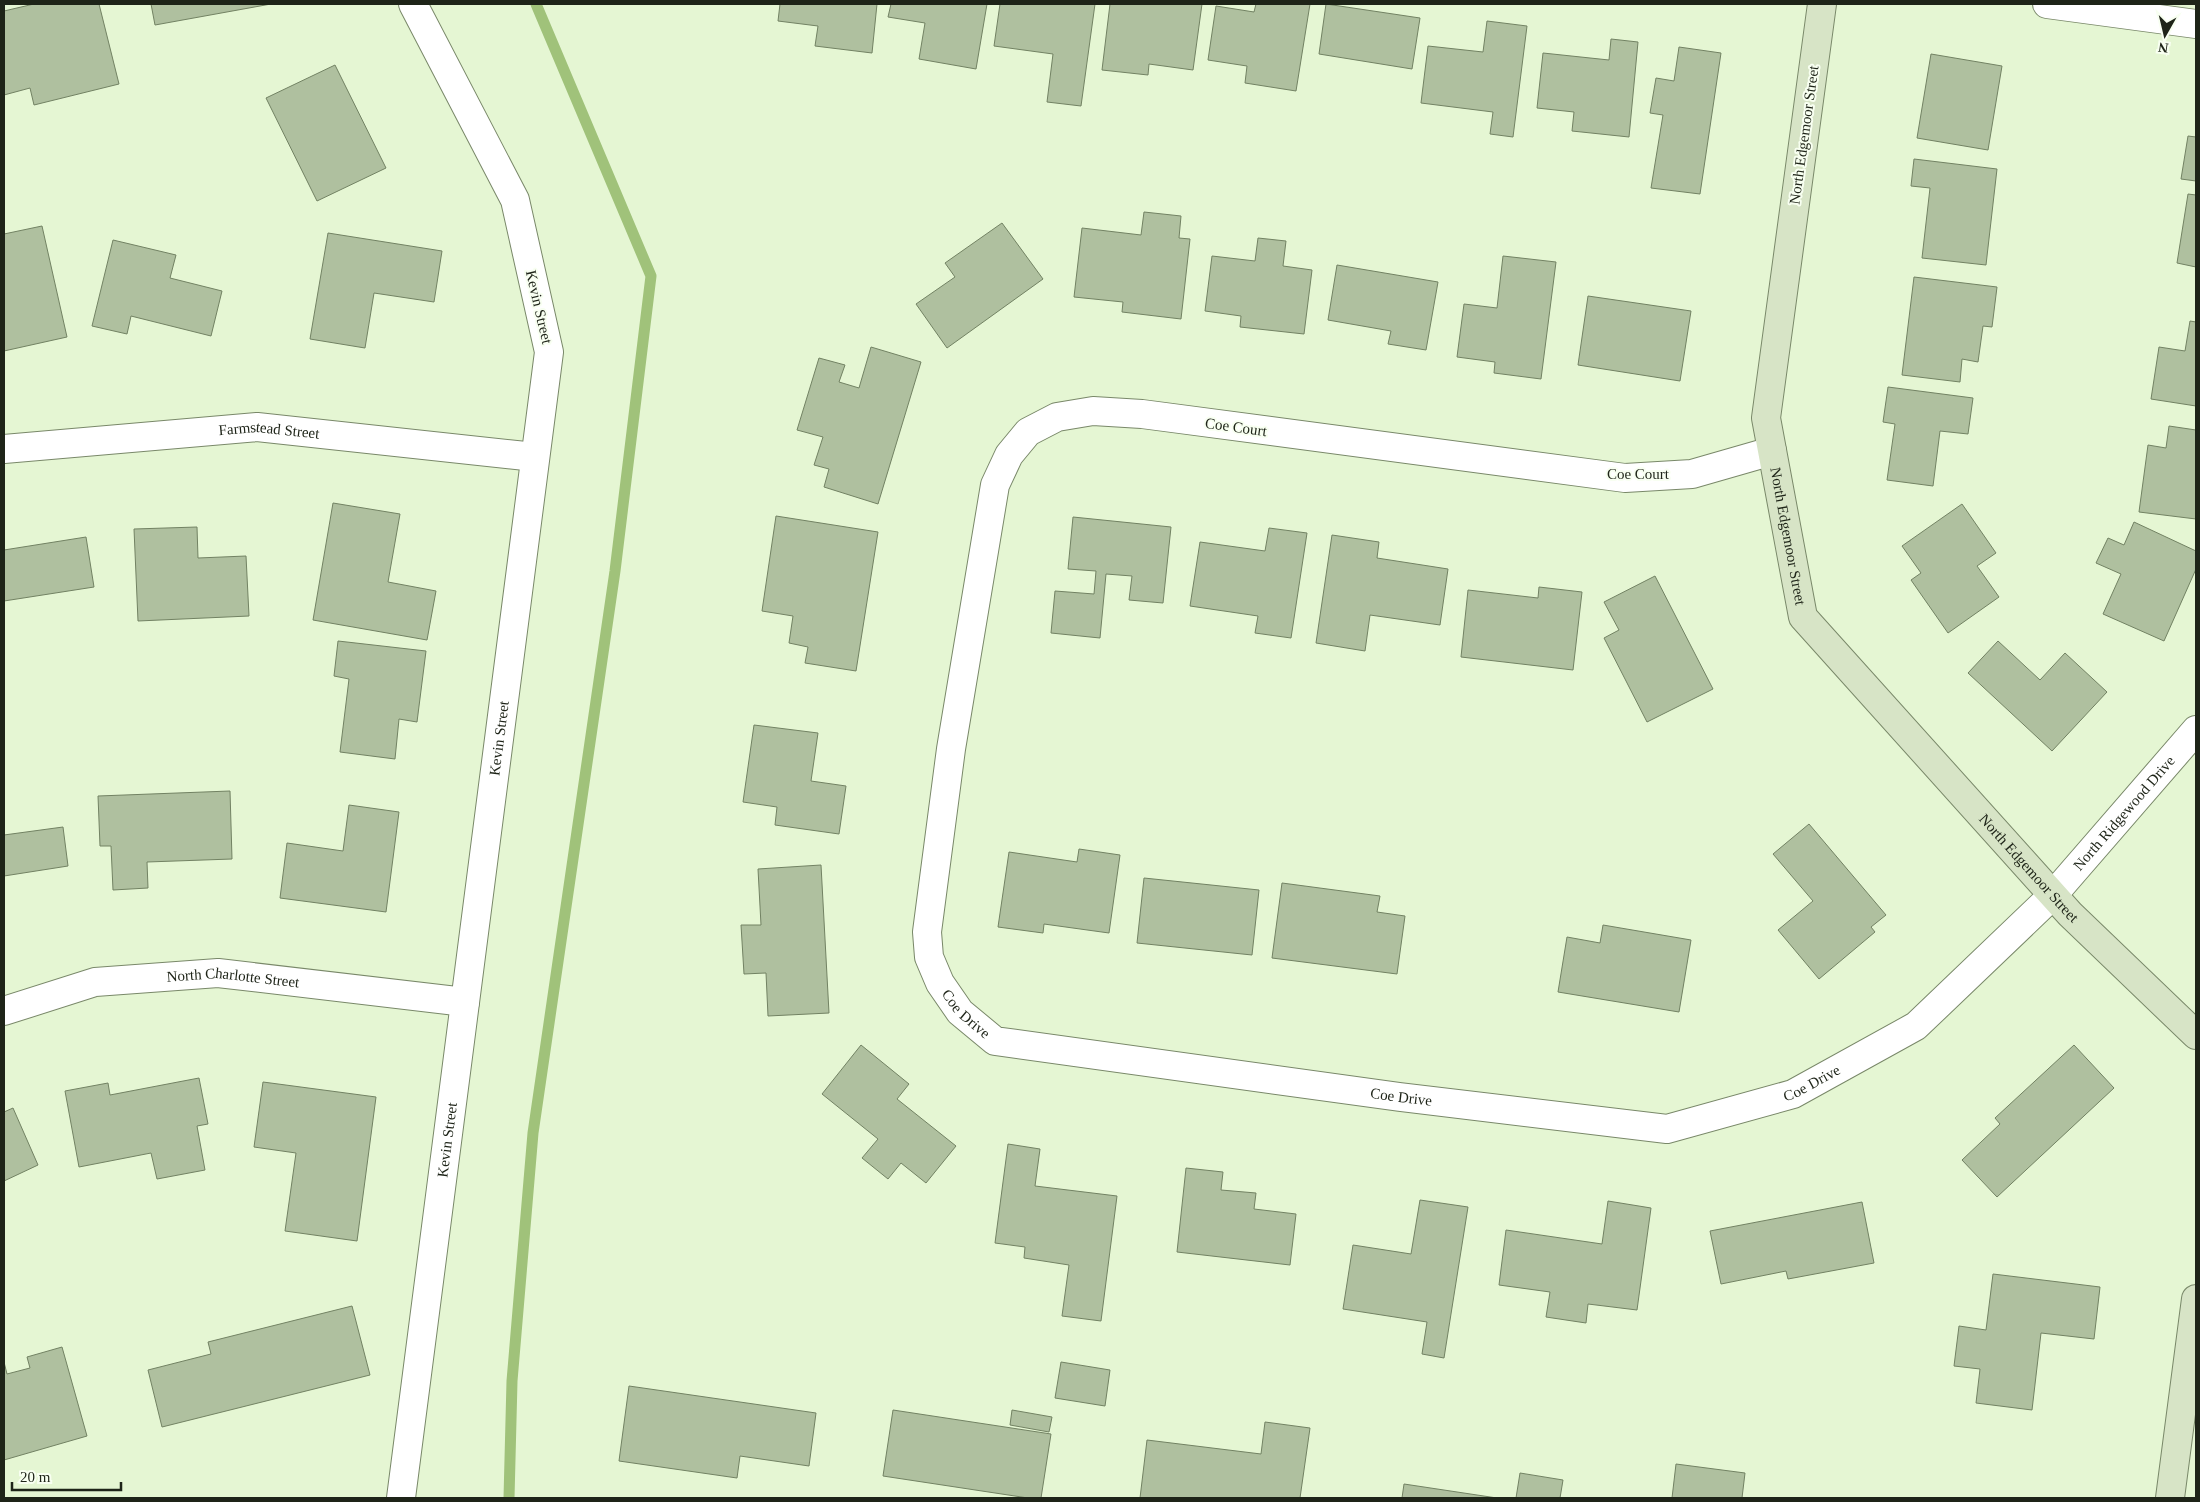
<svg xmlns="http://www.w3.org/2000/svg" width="2200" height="1502" font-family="'Times New Roman',serif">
  <rect width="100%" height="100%" fill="#e5f6d3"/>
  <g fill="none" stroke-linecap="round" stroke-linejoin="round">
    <!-- stream -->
    <path stroke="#a0c27a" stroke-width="11" d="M509,1498l3,-117 21,-248 82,-562 36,-295 -115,-272"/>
  </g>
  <!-- building -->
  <g fill="#afc09f" stroke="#728263">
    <path d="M34,4h65l20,80 -85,21 -4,-17 -26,7v-84z"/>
    <path d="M151,4h120l-116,21z"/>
    <path d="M780,4h97l-5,49 -57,-7 3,-20 -40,-5z"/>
    <path d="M891,4h96l-11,65 -57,-10 6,-36 -37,-6z"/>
    <path d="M1000,4h95l-14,102 -34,-4 6,-48 -59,-8z"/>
    <path d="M1110,4h92l-9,66 -44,-6 -1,11 -46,-5z"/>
    <path d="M1256,4h54l-14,87 -51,-8 2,-17 -39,-6 8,-54 38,6z"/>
    <path d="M1326,4l94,14 -8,51 -93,-15z"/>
    <path d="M1487,21l40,5 -14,111 -23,-3 3,-22 -72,-9 7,-57 55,6z"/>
    <path d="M1611,39l27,3 -9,95 -57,-6 2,-19 -37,-4 6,-55 66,7z"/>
    <path d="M1679,47l42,6 -21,141 -49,-6 12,-73 -13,-2 6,-35 18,3z"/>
    <path d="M1931,54l71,12 -14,84 -71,-12z"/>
    <path d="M335,65l51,103 -69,33 -51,-103z"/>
    <path d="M2188,136l8,1v44l-15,-2z"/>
    <path d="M1914,159l83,10 -11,96 -64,-7 8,-70 -19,-2z"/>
    <path d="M2188,194l8,1v72l-19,-4z"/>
    <path d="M1144,212l37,4 -2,22 11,1 -9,80 -59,-7 1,-10 -49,-5 8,-69 59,7z"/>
    <path d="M1002,223l41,56 -96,69 -31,-44 39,-27 -10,-14z"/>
    <path d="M42,226l25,111 -63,14v-117z"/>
    <path d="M328,233l114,18 -8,51 -60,-9 -9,55 -55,-9z"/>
    <path d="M1258,238l28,3 -3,25 29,4 -8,64 -64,-7 1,-11 -36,-5 7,-55 43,5z"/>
    <path d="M113,240l63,15 -6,23 52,13 -11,45 -80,-20 -4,18 -35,-8z"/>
    <path d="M1503,256l53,6 -15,117 -47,-6 1,-11 -38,-5 7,-53 33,4z"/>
    <path d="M1337,265l101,17 -12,68 -38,-6 3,-13 -63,-11z"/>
    <path d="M1914,277l83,10 -5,40 -9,-1 -5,36 -16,-3 -2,23 -58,-7z"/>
    <path d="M1588,296l103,15 -11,70 -102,-16z"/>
    <path d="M2190,321l6,1v84l-45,-7 8,-52 26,4z"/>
    <path d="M871,347l50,15 -43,142 -54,-17 5,-18 -15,-4 9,-28 -26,-7 22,-72 26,7 -6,17 20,6z"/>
    <path d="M1888,387l85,11 -5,36 -28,-3 -7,55 -46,-6 8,-56 -12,-2z"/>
    <path d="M2169,426l27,4v89l-57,-7 9,-67 18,3z"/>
    <path d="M333,503l67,11 -12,68 48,9 -9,49 -114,-20z"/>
    <path d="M1962,504l34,49 -19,13 22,31 -51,36 -37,-53 10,-7 -19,-27z"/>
    <path d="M776,516l102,16 -22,139 -51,-8 3,-16 -19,-4 4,-27 -31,-5z"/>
    <path d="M1073,517l98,10 -8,76 -34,-3 3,-24 -26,-2 -6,64 -49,-5 4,-42 39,3 2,-23 -28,-2z"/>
    <path d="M2134,522l62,29v18l-32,72 -61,-27 18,-40 -25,-11 12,-25 16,7z"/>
    <path d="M197,527l1,31 48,-2 3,60 -111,5 -4,-92z"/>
    <path d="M1269,528l38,5 -16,105 -36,-5 3,-17 -68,-10 10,-64 65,9z"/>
    <path d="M1332,535l47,7 -2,16 71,11 -8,56 -70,-10 -5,36 -49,-8z"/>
    <path d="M86,537l8,50 -90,14v-51z"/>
    <path d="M1655,576l58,113 -66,33 -43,-84 15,-8 -15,-28z"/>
    <path d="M1539,587l43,5 -9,78 -112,-13 7,-67 70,8z"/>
    <path d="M338,641l88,10 -9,71 -18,-3 -4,40 -55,-7 9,-73 -15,-3z"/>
    <path d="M1998,641l42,39 25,-27 42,39 -55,59 -84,-78z"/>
    <path d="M754,725l64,8 -7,48 35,5 -7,48 -64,-9 2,-18 -34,-5z"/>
    <path d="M230,791l2,68 -85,3 1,26 -35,2 -2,-44h-11l-2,-50z"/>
    <path d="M349,805l50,7 -13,100 -106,-14 7,-55 56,8z"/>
    <path d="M1809,824l77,91 -15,12 4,5 -56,47 -41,-49 35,-29 -40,-47z"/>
    <path d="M63,827l5,39 -64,10v-41z"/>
    <path d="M1079,849l41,6 -11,78 -65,-9 -1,9 -45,-6 11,-75 68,10z"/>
    <path d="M821,865l8,148 -61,3 -2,-43 -22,1 -3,-49h20l-3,-56z"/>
    <path d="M1144,878l115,12 -7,65 -115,-12z"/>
    <path d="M1282,883l98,13 -3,16 28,4 -8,58 -125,-16z"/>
    <path d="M1603,925l88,15 -12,72 -121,-20 9,-55 33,6z"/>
    <path d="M861,1045l48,39 -12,15 59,47 -30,37 -25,-20 -13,16 -26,-21 16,-19 -56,-45z"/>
    <path d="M2074,1045l40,43 -117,109 -35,-37 38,-36 -5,-6z"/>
    <path d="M199,1078l9,46 -11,2 8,44 -48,9 -6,-26 -72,14 -14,-76 43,-8 2,12z"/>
    <path d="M263,1082l113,15 -19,144 -72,-10 11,-78 -42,-6z"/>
    <path d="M13,1108l25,57 -34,16v-69z"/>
    <path d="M1008,1144l32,5 -5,37 82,10 -16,125 -39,-5 7,-51 -45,-7 1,-11 -30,-4z"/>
    <path d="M1186,1168l37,4 -2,18 35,3 -2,16 42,5 -6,51 -113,-13z"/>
    <path d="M1420,1200l48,7 -24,151 -22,-4 5,-32 -84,-13 10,-64 58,9z"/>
    <path d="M1608,1201l43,7 -14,102 -49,-6 -2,19 -40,-6 4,-25 -51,-7 7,-55 96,14z"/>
    <path d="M1862,1202l12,61 -86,16 -2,-8 -65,13 -11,-53z"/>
    <path d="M1993,1274l107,13 -6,52 -53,-6 -9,77 -56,-7 4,-34 -26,-3 5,-40 27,4z"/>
    <path d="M352,1306l18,69 -208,52 -14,-57 63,-16 -3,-12z"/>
    <path d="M62,1347l25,89 -83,24v-98l3,12 23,-6 -3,-11z"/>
    <path d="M1061,1362l49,8 -5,36 -50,-8z"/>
    <path d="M629,1386l187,27 -7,53 -69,-10 -3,22 -118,-17z"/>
    <path d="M893,1410l158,24 -10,64h-13l-145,-22z"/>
    <path d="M1012,1410l40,7 -3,15 -39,-7z"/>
    <path d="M1265,1422l45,6 -10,70h-160l7,-58 114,14z"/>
    <path d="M1676,1464l69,9 -3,25h-70z"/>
    <path d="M1520,1473l43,7 -3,18h-44z"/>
    <path d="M1404,1484l93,14h-95z"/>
  </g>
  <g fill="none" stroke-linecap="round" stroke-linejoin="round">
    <!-- street casing -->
    <g stroke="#798869" stroke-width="30">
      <g id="street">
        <path d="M2047,4l149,20"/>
        <path id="s1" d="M4,449l253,-22 278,30"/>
        <path id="s2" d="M1772,451l-80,23 -67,4 -483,-64 -49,-3 -36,6 -29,15 -19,23 -14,30 -44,264 -24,183 2,25 11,26 20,29 35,29 405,56 267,32 126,-35 123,-68 137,-131 143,-165"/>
        <path id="s3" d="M4,1011l91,-29 123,-9 247,29"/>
        <path id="s4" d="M401,1498l148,-1146 -34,-152 -102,-196"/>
      </g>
    </g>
    <!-- secondary casing -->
    <g stroke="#798869" stroke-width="30">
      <g id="secondary">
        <path id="s5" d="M1822,4l-56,414 37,199 267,297 126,121"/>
        <path d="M2170,1498l26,-199"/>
      </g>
    </g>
    <!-- street -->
    <use href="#street" stroke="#fff" stroke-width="28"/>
    <!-- secondary -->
    <use href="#secondary" stroke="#d7e4c6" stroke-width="28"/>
  </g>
  <g text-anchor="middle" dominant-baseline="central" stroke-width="4" stroke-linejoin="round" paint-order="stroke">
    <!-- street labels -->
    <g font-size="15" fill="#1e2418" stroke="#f8fff1">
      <text transform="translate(1804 135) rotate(-82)">North Edgemoor Street</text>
      <text transform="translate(539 307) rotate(77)">Kevin Street</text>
      <text transform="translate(1236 427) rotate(8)">Coe Court</text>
      <text stroke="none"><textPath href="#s1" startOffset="266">Farmstead Street</textPath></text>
      <text x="1638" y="474">Coe Court</text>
      <text stroke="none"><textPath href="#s5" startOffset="538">North Edgemoor Street</textPath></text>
      <text stroke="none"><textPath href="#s4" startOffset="766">Kevin Street</textPath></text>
      <text stroke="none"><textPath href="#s2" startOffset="2652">North Ridgewood Drive</textPath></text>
      <text stroke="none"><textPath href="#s5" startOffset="958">North Edgemoor Street</textPath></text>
      <text stroke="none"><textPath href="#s3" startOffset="234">North Charlotte Street</textPath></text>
      <text stroke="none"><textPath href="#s2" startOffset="1365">Coe Drive</textPath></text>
      <text stroke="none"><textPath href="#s2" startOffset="2235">Coe Drive</textPath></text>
      <text stroke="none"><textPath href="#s2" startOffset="1815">Coe Drive</textPath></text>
      <text stroke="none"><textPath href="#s4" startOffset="361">Kevin Street</textPath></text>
    </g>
  </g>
  <!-- border -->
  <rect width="2200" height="1502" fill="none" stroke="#1e2418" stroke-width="10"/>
  <!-- north arrow -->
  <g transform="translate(2165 35) rotate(188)" stroke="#f8fff1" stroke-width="4" paint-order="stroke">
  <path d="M0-4L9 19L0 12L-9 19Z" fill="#1e2418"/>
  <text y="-8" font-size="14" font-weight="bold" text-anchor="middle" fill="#1e2418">N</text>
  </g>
  <!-- scale -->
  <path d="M12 1482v8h109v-8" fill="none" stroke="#1e2418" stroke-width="2.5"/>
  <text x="20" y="1482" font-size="15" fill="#1e2418" stroke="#f8fff1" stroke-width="4" paint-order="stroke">20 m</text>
</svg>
